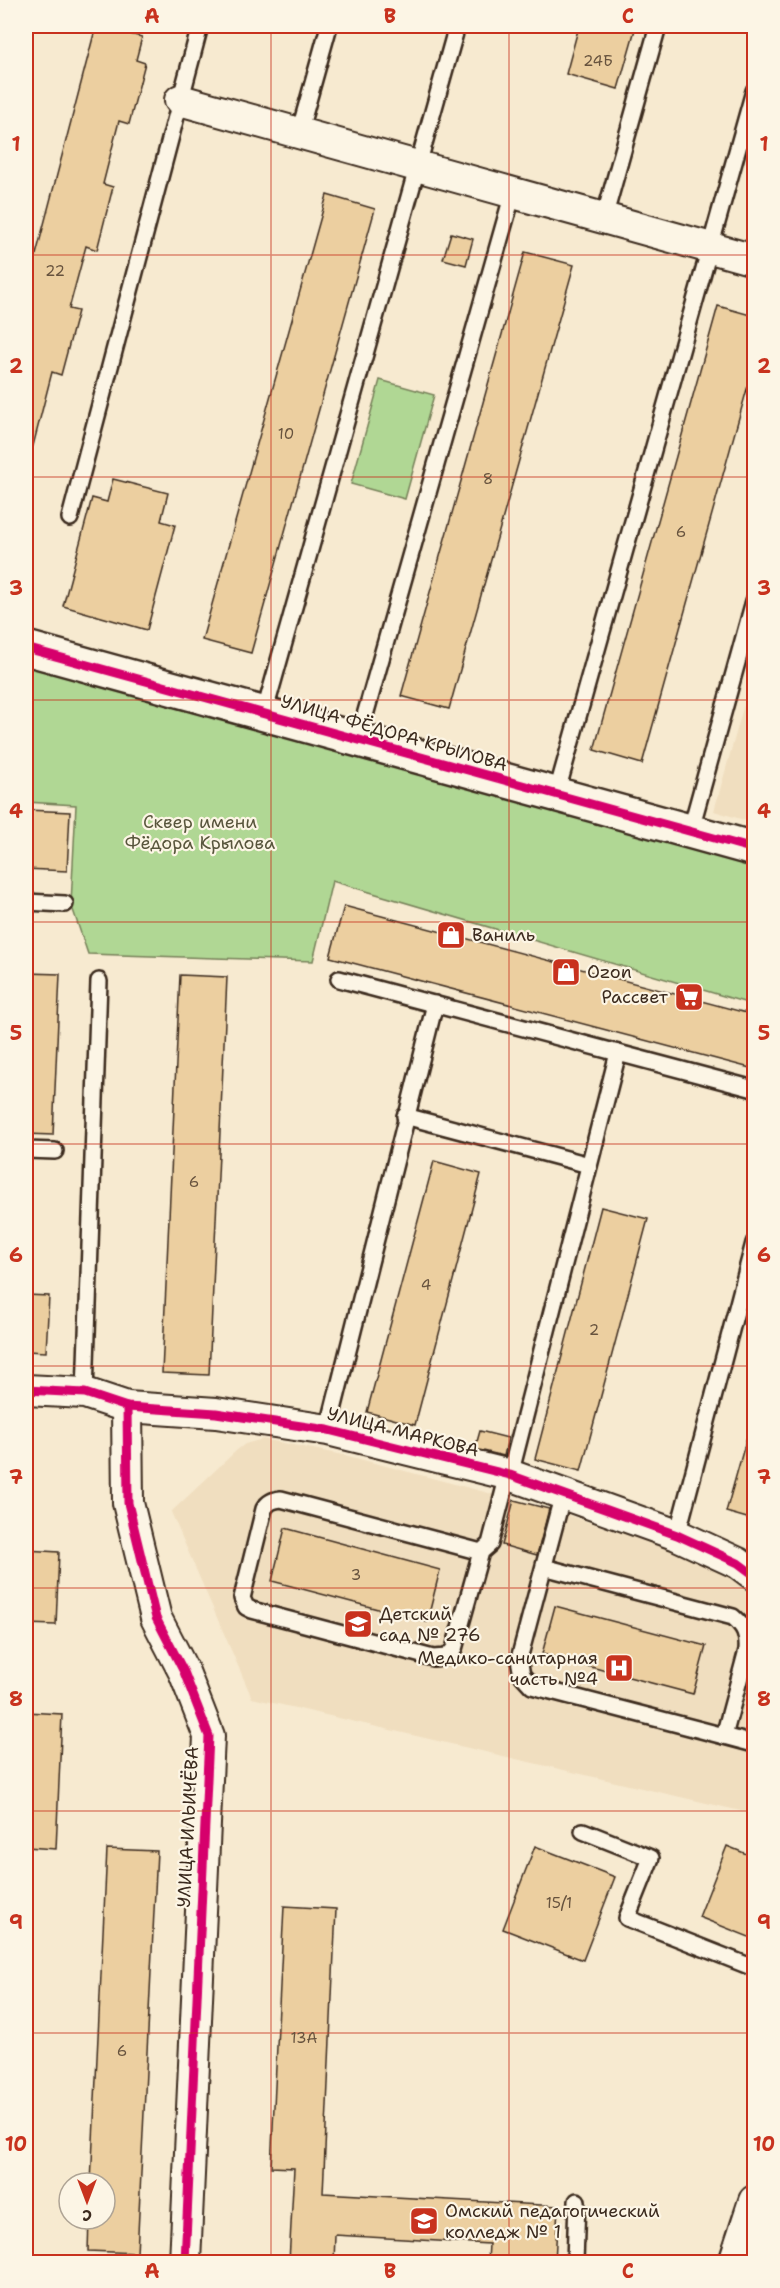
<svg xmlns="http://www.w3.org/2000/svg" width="780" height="2288" font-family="'Shantell Sans',sans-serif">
  <rect width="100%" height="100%" fill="#f7ead0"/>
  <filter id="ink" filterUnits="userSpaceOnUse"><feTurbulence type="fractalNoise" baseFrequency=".0167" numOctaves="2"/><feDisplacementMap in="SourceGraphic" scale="12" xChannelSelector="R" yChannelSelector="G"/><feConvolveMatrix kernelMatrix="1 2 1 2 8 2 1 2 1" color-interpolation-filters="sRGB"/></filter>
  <g filter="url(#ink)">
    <!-- built -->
    <g fill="#f0debf">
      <path d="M754,669v154l-40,-12z"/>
      <path d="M263,1439l85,17 201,53 169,56 36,23v226l-502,-116 -81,-186 66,-62 8,-6z"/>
    </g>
    <!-- green -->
    <g fill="#b0d794" stroke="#768059" stroke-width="1.5">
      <path d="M380,380l54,15 -29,104 -54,-15z"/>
      <path d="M26,655l728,200v150l-422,-124 -19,80 -225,-7 -17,-50 5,-99 -50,-3z"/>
    </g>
    <!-- building -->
    <g fill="#eccfa0" stroke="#3b2a1e" stroke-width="1.5">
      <path d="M96,26l46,11 -6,23 9,3 -16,61 -10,-3 -16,63 10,3 -16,63 -11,-4 -17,63 9,2 -17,64 -9,-3 -19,74 -7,-1v-152z"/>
      <path d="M579,26h57l-18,63 -52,-15z"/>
      <path d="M327,195l48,14 -124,444 -49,-13z"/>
      <path d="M451,233l22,6 -7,26 -23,-6z"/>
      <path d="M525,252l49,13 -125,444 -48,-13z"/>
      <path d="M718,306l36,10v48l-112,400 -48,-14z"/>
      <path d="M113,479l55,14 -7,28 14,4 -28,105 -84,-24 29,-108 15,4z"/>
      <path d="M26,810l44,2 -3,59 -41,-2z"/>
      <path d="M344,906l410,109v54l-424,-112z"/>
      <path d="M26,973l34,1 -7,161 -27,-1z"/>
      <path d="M180,975l47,2 -18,398 -47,-2z"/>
      <path d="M434,1161l47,13 -66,251 -48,-13z"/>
      <path d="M601,1207l47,12 -67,252 -46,-12z"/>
      <path d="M26,1295l23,1 -3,56 -20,-1z"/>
      <path d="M480,1431l28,7 -4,18 -29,-7z"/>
      <path d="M748,1433h6v87l-28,-8z"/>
      <path d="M514,1500l35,9 -12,46 -35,-10z"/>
      <path d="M285,1528l155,42 -13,52 -155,-41z"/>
      <path d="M26,1550l33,2 -3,73 -30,-1z"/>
      <path d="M555,1606l151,40 -13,48 -151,-40z"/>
      <path d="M26,1712l36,2 -6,135 -30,-2z"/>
      <path d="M535,1846l80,31 -32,83 -80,-31z"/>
      <path d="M727,1846l27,11v82l-55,-22z"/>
      <path d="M107,1849l50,2 -20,402 -49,-2 1,-32h16v-36h-14z"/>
      <path d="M284,1906l52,3 -13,284 235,13 -3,56h-67l1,-18 -154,-9 -1,27h-45l5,-94 -23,-1z"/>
    </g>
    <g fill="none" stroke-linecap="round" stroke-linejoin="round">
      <!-- service casing -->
      <g stroke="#3b2a1e" stroke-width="20">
        <g id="service">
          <path d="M299,133l30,-107"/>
          <path d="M604,218l54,-192"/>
          <path d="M70,518l130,-492"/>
          <path d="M264,714l193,-688"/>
          <path d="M358,740l155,-547"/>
          <path d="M556,795l198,-704"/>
          <path d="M690,832l64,-231"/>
          <path d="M26,902l39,2"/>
          <path d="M339,979l415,110"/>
          <path d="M405,1116l184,49"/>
          <path d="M26,1150l29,1"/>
          <path d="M85,1393l14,-412"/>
          <path d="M328,1430l107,-426"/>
          <path d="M510,1475l108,-422"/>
          <path d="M677,1535l77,-292"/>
          <path d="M481,1552l-200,-53c-8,1 -13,3 -17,10l-22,89 4,9 6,3 181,48 14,-1 7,-8 27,-97 9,-8 18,-69"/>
          <path d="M544,1567l189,50c12,10 15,18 14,33l-23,86 -192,-50 -10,-11 -3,-16 44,-165"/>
          <path d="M724,1736l30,8"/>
          <path d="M583,1831l68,27 -24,60 127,50"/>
          <path d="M575,2262l2,-61"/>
        </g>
      </g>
      <!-- minor casing -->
      <g stroke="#3b2a1e" stroke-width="34">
        <g id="minor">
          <path d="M180,100l574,160"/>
          <path d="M26,1390l59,3 42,14 89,6 112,17 182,45 167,60 61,28 16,12"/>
          <path d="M127,1407l1,96 28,115 28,54 25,64 -24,526"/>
          <path d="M734,2262l20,-61"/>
        </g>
      </g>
      <!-- tertiary casing -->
      <g stroke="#3b2a1e" stroke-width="38">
        <path id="tertiary" d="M26,648l728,201"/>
      </g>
      <!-- service -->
      <use href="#service" stroke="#fcf5e5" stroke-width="15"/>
      <!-- minor -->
      <use href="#minor" stroke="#fcf5e5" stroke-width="30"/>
      <!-- tertiary -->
      <use href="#tertiary" stroke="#fcf5e5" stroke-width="33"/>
      <!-- tram -->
      <path stroke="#3b2a1e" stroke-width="1.5" d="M26,38l3,-12"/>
      <!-- cycleway casing -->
      <g stroke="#fcf5e5" stroke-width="13">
        <g id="cycleway">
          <path d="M26,648l728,201"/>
          <path d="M26,1390l59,3 42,14 89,6 112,17 182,45 167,60 61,28 16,12"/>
          <path d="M127,1407l1,96 28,115 28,54 25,64 -24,526"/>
        </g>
      </g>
      <!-- cycleway -->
      <use href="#cycleway" stroke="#d6006c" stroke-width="9"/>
    </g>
  </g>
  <!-- grid -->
  <path fill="none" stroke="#c8321e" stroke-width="1.5" stroke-opacity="0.55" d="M271,26v2236M509,26v2236M26,255h728M26,477h728M26,700h728M26,922h728M26,1144h728M26,1366h728M26,1588h728M26,1811h728M26,2033h728"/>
  <!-- icons -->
  <defs>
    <g id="shop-square" transform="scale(1.5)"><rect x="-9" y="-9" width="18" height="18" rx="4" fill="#c8321e" stroke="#fcf5e5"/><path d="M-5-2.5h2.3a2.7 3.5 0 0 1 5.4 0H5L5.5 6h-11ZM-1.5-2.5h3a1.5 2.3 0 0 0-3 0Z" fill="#fff"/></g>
    <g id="supermarket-square" transform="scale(1.5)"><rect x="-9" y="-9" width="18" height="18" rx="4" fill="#c8321e" stroke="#fcf5e5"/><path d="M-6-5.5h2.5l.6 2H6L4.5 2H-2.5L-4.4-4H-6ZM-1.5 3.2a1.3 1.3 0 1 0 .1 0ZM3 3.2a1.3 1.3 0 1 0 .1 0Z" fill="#fff"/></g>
    <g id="school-square" transform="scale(1.5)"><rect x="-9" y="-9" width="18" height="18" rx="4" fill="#c8321e" stroke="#fcf5e5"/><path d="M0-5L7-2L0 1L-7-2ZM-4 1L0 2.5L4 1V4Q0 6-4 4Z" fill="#fff"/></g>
    <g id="hospital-square" transform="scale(1.5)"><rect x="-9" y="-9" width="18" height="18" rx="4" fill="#c8321e" stroke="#fcf5e5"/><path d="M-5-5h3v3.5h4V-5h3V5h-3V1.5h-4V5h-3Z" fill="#fff"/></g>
    <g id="university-square" transform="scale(1.5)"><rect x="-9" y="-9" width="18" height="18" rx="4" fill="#c8321e" stroke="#fcf5e5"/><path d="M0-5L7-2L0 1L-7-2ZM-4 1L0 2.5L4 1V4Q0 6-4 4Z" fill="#fff"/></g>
  </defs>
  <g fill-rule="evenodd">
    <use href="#shop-square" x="451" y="935"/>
    <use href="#shop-square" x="566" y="972"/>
    <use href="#supermarket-square" x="689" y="997"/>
    <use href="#school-square" x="358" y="1624"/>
    <use href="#hospital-square" x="619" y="1668"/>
    <use href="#university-square" x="424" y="2221"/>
  </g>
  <g text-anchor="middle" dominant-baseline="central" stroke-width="4.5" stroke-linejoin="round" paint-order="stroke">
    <!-- number labels -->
    <g font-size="15" fill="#67533e">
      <text x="598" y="61">24Б</text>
      <text x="55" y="271">22</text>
      <text x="286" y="434">10</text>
      <text x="488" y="479">8</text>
      <text x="681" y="532">6</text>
      <text x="194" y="1182">6</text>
      <text x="426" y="1285">4</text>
      <text x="594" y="1330">2</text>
      <text x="356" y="1575">3</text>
      <text x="559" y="1903">15/1</text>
      <text x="304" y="2038">13А</text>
      <text x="122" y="2051">6</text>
    </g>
    <!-- street labels -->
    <g font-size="18" fill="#3b2a1e" stroke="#fcf5e5">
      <text transform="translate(394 733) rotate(16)">УЛИЦА ФЁДОРА КРЫЛОВА</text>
      <text transform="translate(403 1432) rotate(14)">УЛИЦА МАРКОВА</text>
      <text transform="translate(188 1827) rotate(-87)">УЛИЦА ИЛЬИЧЁВА</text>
    </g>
    <!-- park labels -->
    <g font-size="18" fill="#58553c" stroke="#fcf5e5">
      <text x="200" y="822">Сквер имени<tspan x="200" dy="21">Фёдора Крылова</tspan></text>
    </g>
    <!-- poi labels -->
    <g font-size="18" fill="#3b2a1e" stroke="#fcf5e5" text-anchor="start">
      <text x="472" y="935">Ваниль</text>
      <text x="587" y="972">Ozon</text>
      <text x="668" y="997" text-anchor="end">Рассвет</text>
      <text x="379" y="1614">Детский<tspan x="379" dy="21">сад № 276</tspan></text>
      <text x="598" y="1658" text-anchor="end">Медико-санитарная<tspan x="598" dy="21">часть №4</tspan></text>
      <text x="445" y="2211">Омский педагогический<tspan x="445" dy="21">колледж № 1</tspan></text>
    </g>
  </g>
  <!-- margin -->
  <rect width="780" height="2288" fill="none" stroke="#fcf5e5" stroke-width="66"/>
  <!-- north arrow -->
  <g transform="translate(87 2201) rotate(180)"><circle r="28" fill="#fcf5e5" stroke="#afa495" stroke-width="1.5"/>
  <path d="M0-4.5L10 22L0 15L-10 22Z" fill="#c8321e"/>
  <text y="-9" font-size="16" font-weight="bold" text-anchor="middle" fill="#3b2a1e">С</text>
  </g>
  <rect x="33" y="33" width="714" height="2222" fill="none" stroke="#c8321e" stroke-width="2"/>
  <g font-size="20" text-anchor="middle" font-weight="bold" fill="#c8321e">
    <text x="152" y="23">A</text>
    <text x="390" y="23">B</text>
    <text x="628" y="23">C</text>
    <text x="16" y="151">1</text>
    <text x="764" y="151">1</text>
    <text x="16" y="373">2</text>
    <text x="764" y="373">2</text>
    <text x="16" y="595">3</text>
    <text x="764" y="595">3</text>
    <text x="16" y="818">4</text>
    <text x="764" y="818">4</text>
    <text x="16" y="1040">5</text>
    <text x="764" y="1040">5</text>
    <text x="16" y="1262">6</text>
    <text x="764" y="1262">6</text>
    <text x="16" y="1484">7</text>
    <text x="764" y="1484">7</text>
    <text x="16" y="1706">8</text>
    <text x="764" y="1706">8</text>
    <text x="16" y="1929">9</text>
    <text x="764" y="1929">9</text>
    <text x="16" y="2151">10</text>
    <text x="764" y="2151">10</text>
    <text x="152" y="2278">A</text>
    <text x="390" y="2278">B</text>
    <text x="628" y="2278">C</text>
  </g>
</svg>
